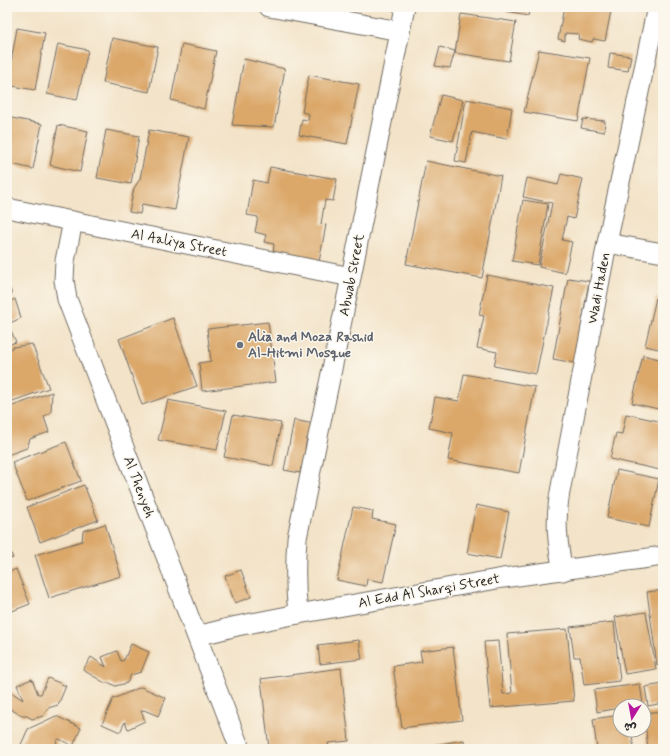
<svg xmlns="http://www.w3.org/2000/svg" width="670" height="756" font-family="Mynerve,'Playpen Sans Arabic',sans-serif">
  <rect width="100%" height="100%" fill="#fbf7ec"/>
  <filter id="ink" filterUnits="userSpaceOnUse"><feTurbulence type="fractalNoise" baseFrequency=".025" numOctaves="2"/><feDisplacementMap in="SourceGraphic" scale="8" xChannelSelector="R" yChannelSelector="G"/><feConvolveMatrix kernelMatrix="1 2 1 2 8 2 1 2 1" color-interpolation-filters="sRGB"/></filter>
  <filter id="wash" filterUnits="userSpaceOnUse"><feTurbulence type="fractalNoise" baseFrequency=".012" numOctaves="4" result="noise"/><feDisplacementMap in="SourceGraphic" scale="16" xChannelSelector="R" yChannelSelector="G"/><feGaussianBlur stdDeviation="0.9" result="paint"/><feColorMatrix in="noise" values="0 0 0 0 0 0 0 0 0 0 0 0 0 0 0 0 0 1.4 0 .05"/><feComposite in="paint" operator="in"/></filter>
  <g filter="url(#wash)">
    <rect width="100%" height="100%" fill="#f3e3c8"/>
    <g id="blocks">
      <!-- building -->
      <g fill="#dba86b">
        <path d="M506,7h24l-2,9 -22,-4z"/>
        <path d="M564,7h52l-5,4 -6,30 -12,-2 -1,3 -14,-3 1,-5 -14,-1v8l-7,-2z"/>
        <path d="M461,14l55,8 -7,39 -54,-8z"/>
        <path d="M17,28l28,5 -10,57 -28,-5z"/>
        <path d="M112,38l46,9 -9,45 -46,-9z"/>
        <path d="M58,44l30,6 -11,50 -30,-6z"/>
        <path d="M182,44l34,7 -12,58 -33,-9z"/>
        <path d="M440,47l15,4 -5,17 -15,-2z"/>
        <path d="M539,50l51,8 -12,63 -54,-9z"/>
        <path d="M610,53l21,3 -3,15 -20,-3z"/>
        <path d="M244,59l41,10 -11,58 -42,-2z"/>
        <path d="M309,75l50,9 -12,60 -48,-9 3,-16 6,1 1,-6 -7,-2z"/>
        <path d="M441,95l22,5 -10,41 -23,-5z"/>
        <path d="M466,99l46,9 -5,31 -35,-7 -6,31 -11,-2z"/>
        <path d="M7,117l35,7 -9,45 -26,-6z"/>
        <path d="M583,119l22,2 -1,11 -23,-4z"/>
        <path d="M58,125l30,6 -8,41 -30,-7z"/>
        <path d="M106,130l33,6 -8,48 -34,-6z"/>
        <path d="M149,130l40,7 -14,73 -33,-6 -2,10 -11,-2 5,-24 6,-9z"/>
        <path d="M426,161l75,15 -19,102 -76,-14z"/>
        <path d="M270,167l67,12 -4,22 -8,-1 -4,24 5,1 -7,37 -46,-8 1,-10 -10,-2 2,-7 -11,-3 3,-15 -11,-2 6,-35 14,3z"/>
        <path d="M561,174l22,5 -9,40 -7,-2 -5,23 10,2 -7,31 -26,-6 13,-64 -29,-6 4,-19 31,7z"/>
        <path d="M523,200l25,4 -10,61 -26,-4z"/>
        <path d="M487,275l67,13 -18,86 -42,-8 3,-14 -20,-4 7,-32 -5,-1z"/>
        <path d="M568,278l21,3 -14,82 -22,-4z"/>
        <path d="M7,281l5,13 -5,2z"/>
        <path d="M656,298l7,1v51l-18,-4z"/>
        <path d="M15,299l6,19 -13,6 8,18 -9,3v-42z"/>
        <path d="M173,318l24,68 -55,19 -23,-66z"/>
        <path d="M268,322l8,60 -74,9 -3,-28 12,-2 -4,-32z"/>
        <path d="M32,344l17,44 -42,15v-52l6,-4z"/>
        <path d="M643,355l20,5v50l-31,-7z"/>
        <path d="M464,374l71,13 -16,86 -71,-13 5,-27 -24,-5 6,-31 24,4z"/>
        <path d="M52,392l-1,20 -7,5 5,15 -19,7 -3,9 -20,7v-47z"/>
        <path d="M168,400l58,11 -9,39 -59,-10z"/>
        <path d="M626,414l37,8v36l-3,12 -50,-11 6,-26 6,1z"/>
        <path d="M233,415l48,8 -8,43 -49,-9z"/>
        <path d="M294,420l25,5 -3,15 -9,-2 -2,11 9,2 -3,18 -10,-2 -1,6 -16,-3z"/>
        <path d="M66,442l15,39 -54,20 -15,-39z"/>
        <path d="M617,470l42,9 -10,48 -42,-9z"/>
        <path d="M84,485l14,35 -58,22 -13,-35z"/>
        <path d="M476,505l33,7 -9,47 -33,-6z"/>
        <path d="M353,507l20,4 -1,8 24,5 -13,58 -16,-3 -1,7 -29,-6z"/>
        <path d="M105,524l16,52 -72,22 -14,-43 47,-14 1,-10z"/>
        <path d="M7,544l6,14 -6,2z"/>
        <path d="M16,569l14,35 -23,9v-40z"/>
        <path d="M241,570l10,27 -16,6 -10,-27z"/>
        <path d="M663,590v75h-6l-10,-73z"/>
        <path d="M646,612l10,57 -31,5 -10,-57z"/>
        <path d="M614,622l6,59 -36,4 -4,-28h-6l-4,-30z"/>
        <path d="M567,629l7,72 -84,7 -6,-66 14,-1 5,53 9,-1 -5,-59z"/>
        <path d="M359,640l3,19 -42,5 -2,-19z"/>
        <path d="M131,644l18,8 -8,20 -10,3 -4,8 -12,3 -5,-3h-5l-22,-13 8,-13 15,10 -4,-10 15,-6 4,10 3,-1z"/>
        <path d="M453,647l9,73 -60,8 -9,-62 29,-4 -2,-11z"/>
        <path d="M341,668l8,73 -21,2 1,6h-60l-8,-70z"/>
        <path d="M48,678l18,8 -8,19 -10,3 -5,8 -11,3 -5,-3h-5l-15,-9 1,-17 15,10 -6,-15 15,-6 6,15h3z"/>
        <path d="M640,684l3,21 -23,1v2l-23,4 -3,-22z"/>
        <path d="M663,684v19l-15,3 -3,-19z"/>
        <path d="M141,687l25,11 -8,18 -14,-6 -3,1 4,10 -17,8 -3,-7 -5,10 -18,-8 11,-25z"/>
        <path d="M663,711v38h-15l-4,-36z"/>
        <path d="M620,715v15h11l3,19h-37l-4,-30z"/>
        <path d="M56,716l25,12 -8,18 -14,-7 -3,2 3,8h-40l9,-20z"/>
        <path d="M464,740l1,9h-49v-1z"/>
      </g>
    </g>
  </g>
  <g filter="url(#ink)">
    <use href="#blocks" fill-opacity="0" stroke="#716b62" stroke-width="1"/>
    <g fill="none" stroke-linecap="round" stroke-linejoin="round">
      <!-- street casing -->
      <g stroke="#716b62" stroke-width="21">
        <g id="street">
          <path d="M269,7l131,24"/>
          <path d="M7,208l344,69"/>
          <path d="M73,221l-8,40 -1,19 3,19 173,450"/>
          <path d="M607,243l56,10"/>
          <path d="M563,571c-6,-29 -8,-51 -3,-79l47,-249 50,-236"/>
          <path d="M298,614c-3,-26 -3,-50 -1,-76l54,-261 54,-270"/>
          <path d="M197,636l40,-10 61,-12 205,-36 160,-22"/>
        </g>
      </g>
      <!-- street -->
      <use href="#street" stroke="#fff" stroke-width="19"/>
    </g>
  </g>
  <!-- markers -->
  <circle fill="#6b7280" stroke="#fbf7ec" stroke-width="1.5" cx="240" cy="345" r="4"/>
  <g text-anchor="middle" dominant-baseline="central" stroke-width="3" stroke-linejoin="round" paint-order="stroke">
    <!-- street labels -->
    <g font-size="14" fill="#2b2b2b" stroke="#fbf7ec">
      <text transform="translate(179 243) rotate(11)">Al Aaliya Street</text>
      <text transform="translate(352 275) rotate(-79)">Abwab Street</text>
      <text transform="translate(599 288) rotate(-79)">Wadi Haden</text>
      <text transform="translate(139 487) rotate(69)">Al Thenyeh</text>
      <text transform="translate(429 591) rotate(-10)">Al Edd Al Sharqi Street</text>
    </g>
    <!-- worship labels -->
    <g font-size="14" font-weight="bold" fill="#5b616d" stroke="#fbf7ec" text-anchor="start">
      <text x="248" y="337">Alia and Moza Rashid<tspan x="248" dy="16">Al-Hitmi Mosque</tspan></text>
    </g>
  </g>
  <!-- margin -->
  <rect width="670" height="756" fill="none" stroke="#fbf7ec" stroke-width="24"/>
  <!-- north arrow -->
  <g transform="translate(632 718) rotate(191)"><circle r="19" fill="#fbf7ec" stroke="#a8a59f"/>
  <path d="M0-3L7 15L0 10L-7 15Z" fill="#b5179e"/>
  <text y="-6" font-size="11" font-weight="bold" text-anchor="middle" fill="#2b2b2b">ش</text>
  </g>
</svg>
